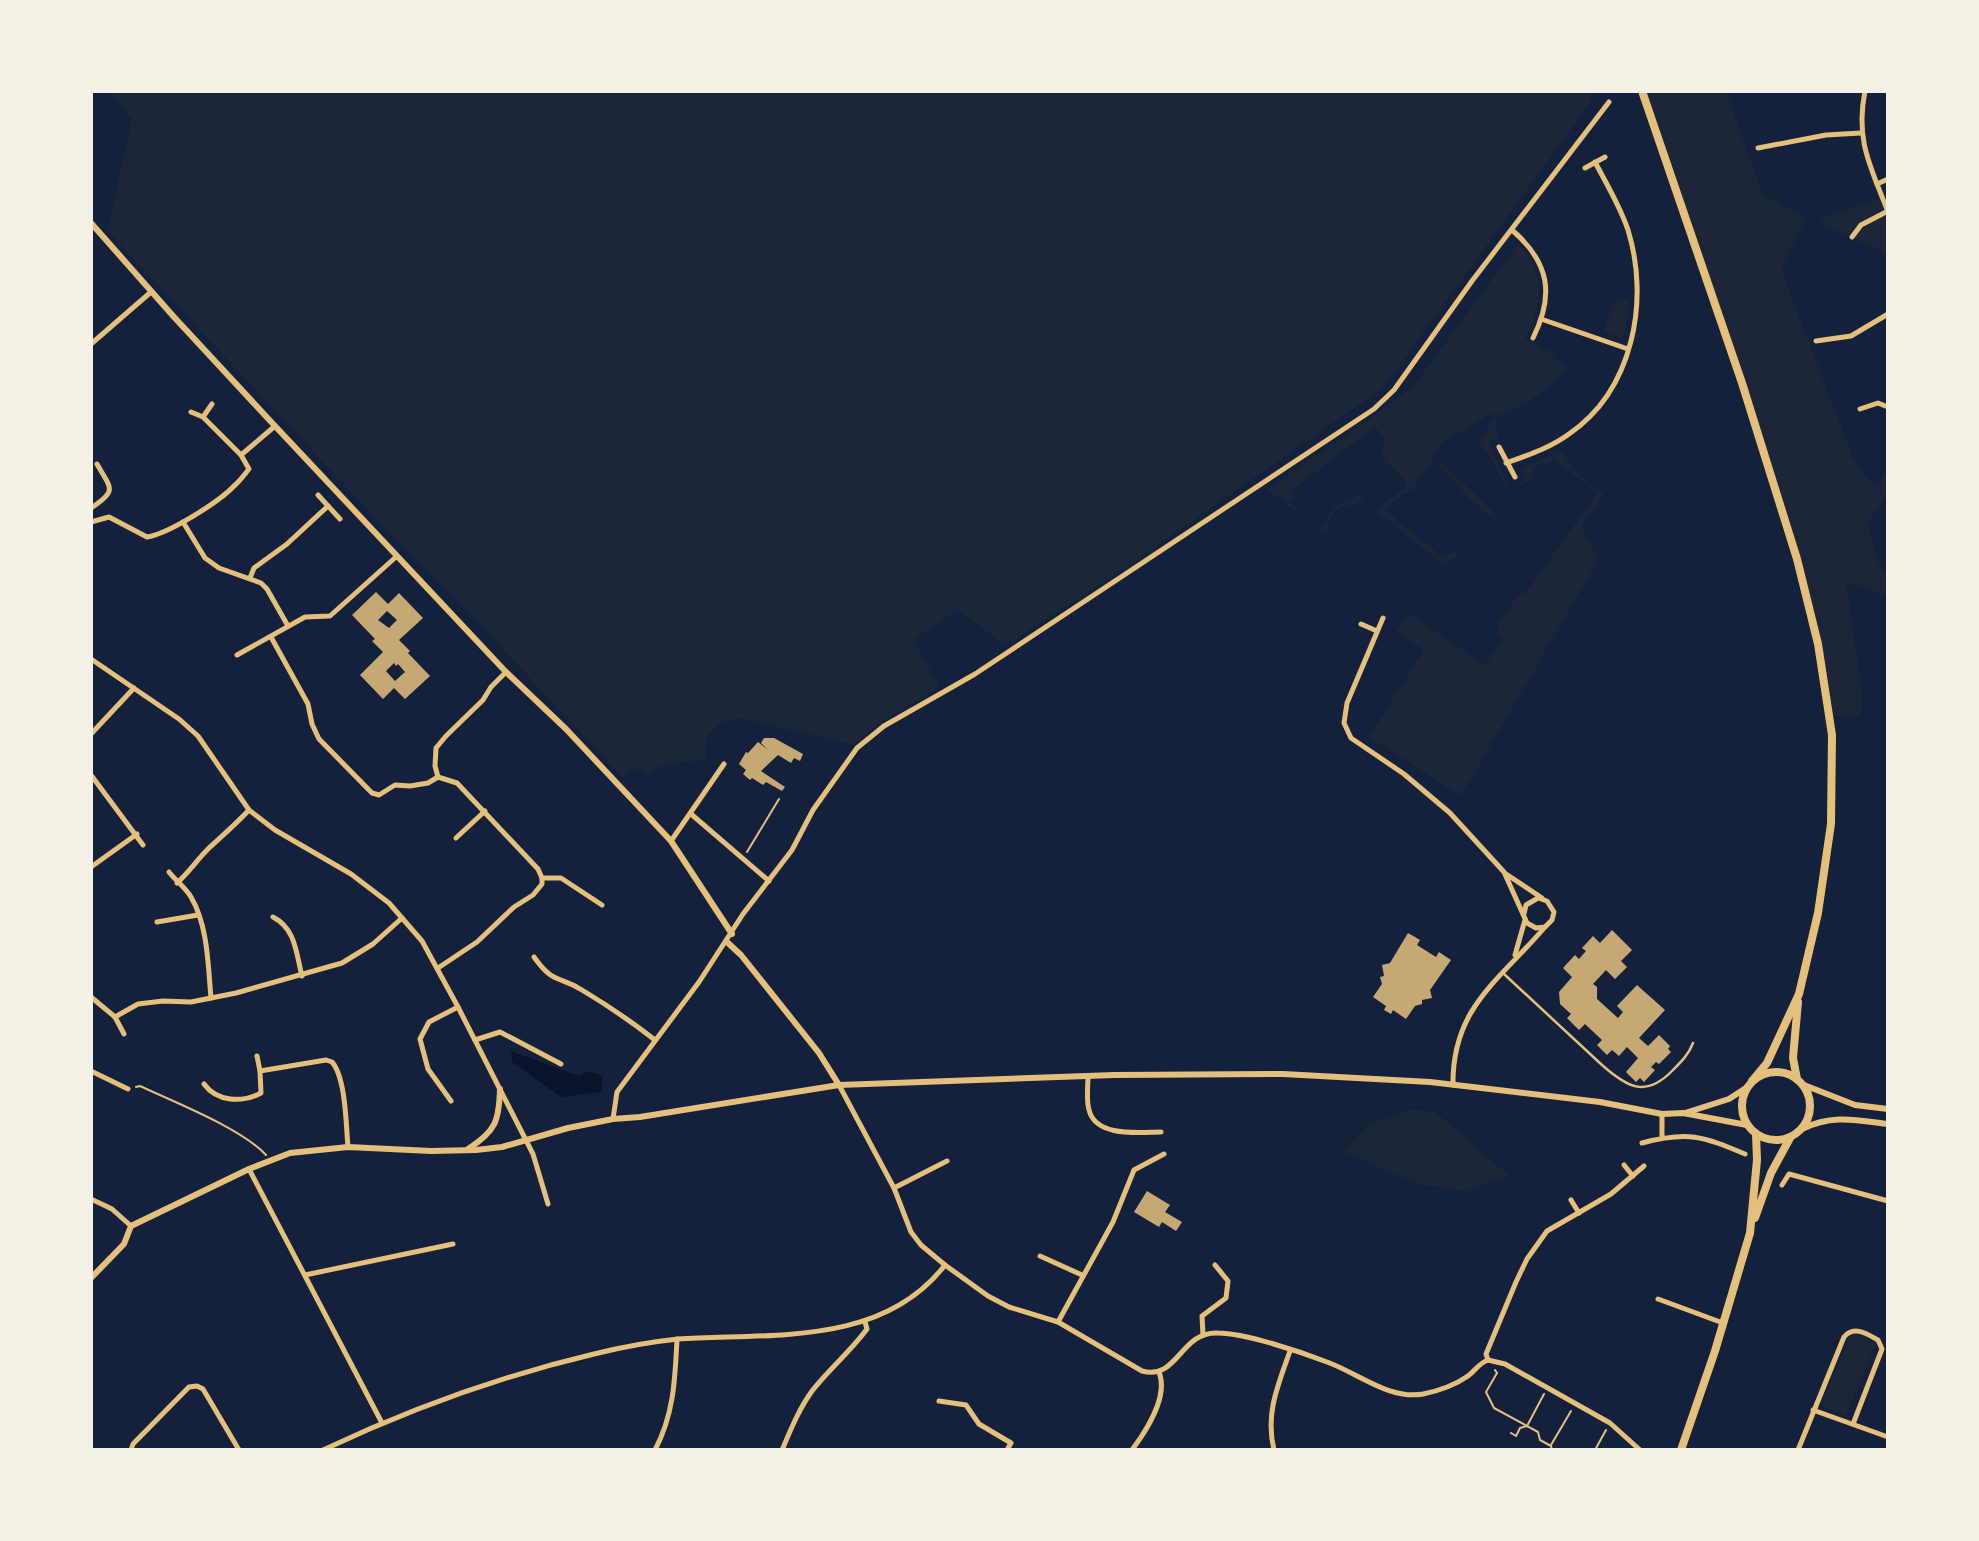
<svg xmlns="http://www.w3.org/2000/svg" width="1979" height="1541" font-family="Spectral,serif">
  <rect width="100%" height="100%" fill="#14213d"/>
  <!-- green -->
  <g fill="#1d2539">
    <path d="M108,91h1486l-4,12 -207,285 -277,193 -101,64 -47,-35 -45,30 27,47 -59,35 -27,23 -113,-27c-27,4 -38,13 -35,42l-40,4 -20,11 -9,-7 -15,9 -159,-171 -76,-75 -279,-300 24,-113z"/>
    <path d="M1642,91h84l37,104 43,23 -25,51 72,189c6,10 14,23 25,27l10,-14v23l-21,30 14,46 7,3v24l-42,-16 15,107v27l-27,1 -46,-186z"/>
    <path d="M1878,199l10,23v32l-64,-29 -4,-6z"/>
    <path d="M1518,244c30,27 23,62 7,95l31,16 -2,4 14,9c-20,23 -44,39 -74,48l5,21 -11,4 22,49 16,-10 -3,-9 3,-5 35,-15 16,22 27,22 -23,32 18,32 -138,237 -92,-59 55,-87 -28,-18 13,-18 76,51 18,-27 -4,-4 -1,-11 21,-28 6,-1 73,-102 -45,-33 -5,6 -4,-2c-8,2 -13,8 -13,17l-21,12 -30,-51 14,-24 -2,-4 -48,28 -30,47 -14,8 1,2 -11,6 1,2 -6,4 12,10 -3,5 -23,-16 1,-3 4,4 30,-24c-1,-4 -3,-8 -5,-11 -12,-13 -25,-11 -16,-36l-10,-12 -84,64 4,6 -5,6 30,25 17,-23 22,-11 5,6c-16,10 -33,0 -36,31h-6l-55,-42 80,-54 66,-48z"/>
    <path d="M1630,300l-6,37 -5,1 -12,-6 -4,1 11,-32z"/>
    <path d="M1441,462l57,54 -4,4 -32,-28 1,-2 -25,-24z"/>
    <path d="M1398,524l5,1 40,32 12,-6 2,7 -14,6 -45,-35z"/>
    <path d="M1412,1109l23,3 74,64 -44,15 -48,-7 -74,-33 27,-27z"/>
    <path d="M1852,1332l25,11 -32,73 -24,-11z"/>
  </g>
  <!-- water -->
  <path fill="#0b132b" d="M511,1051l68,25 9,-5 14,4v17l-41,5 -49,-35z"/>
  <!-- building -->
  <g fill="#c6a872" fill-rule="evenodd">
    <path d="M376,592l12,12 11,-11 24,25 -24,22 11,11 -2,2 22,23 -25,23 -11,-11 -11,11 -23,-24 23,-23 -11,-11 3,-2 -23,-24zM387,611l10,9 -8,8 -11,-8zM394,663l2,3 2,-2 7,8 -10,9 -9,-10z"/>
    <path d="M764,738h10l29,16 -3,7 -6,-3 -3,5 -13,-8 -17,16 24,16 -3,4 -16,-9 -3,3 -11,-7 -2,2 -7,-6 3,-4 -7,-6 7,-12 2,1 10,-11 10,8 -7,-7z"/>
    <path d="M1612,930l20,20 -11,11 6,6 -12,12 -9,-9 -13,14 4,3v12l21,19 5,-6 -6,-6 20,-21 28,25 -26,28 9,8 11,-11 11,11 -2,3 3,3 -12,12 -3,-2 -5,5 4,3 -11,12 -4,-4 -4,4 -10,-10 12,-14 -11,-11 -8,9 -7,-6 -5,5 -10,-10 5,-5 -17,-16 -6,6 -12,-12 4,-4 -11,-10 -1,-12 13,-15 -9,-9 12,-13 4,4 7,-8 -4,-3 11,-12 7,7z"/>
    <path d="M1408,933l12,7 -3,5 19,12 3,-5 12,8 -21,30 2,8 -10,2v4l-7,2 -9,13 -13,-9 -2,4 -7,-4 2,-4 -13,-9 9,-13 -2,-7 4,-1 -2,-11 8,-2z"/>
    <path d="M1147,1191l23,14 -5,7 17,10 -6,9 -14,-9 -3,5 -25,-15z"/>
  </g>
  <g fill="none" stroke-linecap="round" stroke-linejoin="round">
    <!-- path -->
    <g stroke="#e5c07b" stroke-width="2">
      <path d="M747,852l32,-53"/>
      <path d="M136,1087l4,-1c34,16 101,42 126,69"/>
      <path d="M1495,1370l2,3 -11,19 8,16 44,24 2,8 11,6 1,4"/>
      <path d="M1511,1433l5,3 4,-8 7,-2 17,-32"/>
      <path d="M1551,1445l20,-34"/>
      <path d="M1595,1450l11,-20"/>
    </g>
    <!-- service -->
    <path stroke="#e5c07b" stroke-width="2.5" d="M1504,974l98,91c26,23 44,33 71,5 8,-8 16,-16 20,-27"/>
    <!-- minor -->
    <g stroke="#e5c07b" stroke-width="5">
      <path d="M1865,91c-10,50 6,76 23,121"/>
      <path d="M1758,148l68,-13 35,-2"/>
      <path d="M1585,168l20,-11"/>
      <path d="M1877,184l11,-5"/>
      <path d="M1512,230c37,32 43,64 21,108"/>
      <path d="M1852,237l9,-12 27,-14"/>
      <path d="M1541,319l87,30"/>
      <path d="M1816,341l35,-5 37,-22"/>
      <path d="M91,344l60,-52"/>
      <path d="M1860,409l18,-6 10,4"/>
      <path d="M191,412l12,5 38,38"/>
      <path d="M203,417l9,-13"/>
      <path d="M1499,447l16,30"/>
      <path d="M1506,463c22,-8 44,-15 63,-29 64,-44 81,-133 59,-204 -8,-24 -21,-45 -33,-68"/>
      <path d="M318,495l22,24"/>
      <path d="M91,508c27,-18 20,-19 6,-44"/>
      <path d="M91,522l18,-5 38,20c21,-3 72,-35 87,-51 6,-5 10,-11 15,-17l-8,-14 34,-29"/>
      <path d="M183,522l22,36 14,10 42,15 6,6 21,37"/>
      <path d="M250,578l4,-10 33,-24 41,-38"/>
      <path d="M1383,618l-36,85 -3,20 7,15 53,36 46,39 54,59 23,51 9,5 9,-1 7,-7 2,-8 -7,-11 -9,-3 -12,7 -2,9"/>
      <path d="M1361,624l16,7"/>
      <path d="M271,637l37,67 4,20 7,15 53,54 7,2 16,-10 15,1 18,-3 10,-6"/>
      <path d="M237,655l68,-38 25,-1 67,-60"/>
      <path d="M91,659l88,60 19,17 51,74 26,20 76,44 38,29 13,15 20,23 36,66 75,147 15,50"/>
      <path d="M506,672l-15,15 -8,13 -37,36 -10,12 -1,18 3,11 19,6 81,86 4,9"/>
      <path d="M91,734l43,-46"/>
      <path d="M91,775l52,70"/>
      <path d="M691,814l78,67"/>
      <path d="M456,838l29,-27"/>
      <path d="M671,841l53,-77"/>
      <path d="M91,867l46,-33"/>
      <path d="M169,872c7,9 17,16 22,25 17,29 17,68 20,101"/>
      <path d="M1506,874l36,24"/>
      <path d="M177,883c12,-11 20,-23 31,-34 14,-13 28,-25 41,-39"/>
      <path d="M273,917c23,12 23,36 29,59"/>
      <path d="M157,922l41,-7"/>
      <path d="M1515,955l10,-35"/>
      <path d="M534,957c20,28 24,18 48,33 25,15 50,32 73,50"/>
      <path d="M438,968l39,-26 37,-35 19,-12 9,-11v-6h19l41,27"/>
      <path d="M91,997l24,20 9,17"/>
      <path d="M115,1017l23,-13 25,-3 28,1 45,-9 106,-30 31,-19 29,-26"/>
      <path d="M475,1040l25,-8 61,32"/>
      <path d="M257,1056l3,15"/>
      <path d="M91,1071l37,18"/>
      <path d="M1088,1076c0,10 -2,24 1,34 7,28 51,22 72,22"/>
      <path d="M204,1084c13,18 38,19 57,9l-1,-22 66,-11 6,2c14,16 14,64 16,85"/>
      <path d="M839,1085l55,103 17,44 10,13 24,20 43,31 21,11 49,15 84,49c36,10 38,-40 76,-38 27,0 83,19 109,29 31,11 62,38 96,32 15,-3 32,-9 45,-18 7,-5 11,-13 20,-16"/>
      <path d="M1453,1085c-1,-78 47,-105 92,-158"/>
      <path d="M451,1101l-23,-32 -8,-30 9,-17 29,-15"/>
      <path d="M613,1119l4,-27 82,-110 44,-68 49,-64 21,-40 44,-62 27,-22 91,-52 399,-265 20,-19 78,-109 137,-179"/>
      <path d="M1662,1138v-24"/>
      <path d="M1642,1143c46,-12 60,-7 103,11"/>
      <path d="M1624,1165l9,11"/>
      <path d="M249,1169l133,254"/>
      <path d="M1782,1185l7,-11 99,27"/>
      <path d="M894,1188l53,-27"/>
      <path d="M91,1199l21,10 19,17"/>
      <path d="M1571,1200l8,13"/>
      <path d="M1040,1256l42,19"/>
      <path d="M305,1275l148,-31"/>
      <path d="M1658,1299l65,24"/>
      <path d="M1058,1322l55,-100 21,-52 30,-16"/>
      <path d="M1203,1335l-1,-19 24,-18 2,-17 -13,-16"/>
      <path d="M1488,1360l-2,-6 30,-72 11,-23 20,-28 64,-37 33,-28"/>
      <path d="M1488,1360l17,4 105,59 30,27"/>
      <path d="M939,1401l27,4 13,19 32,19 -4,7"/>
      <path d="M1813,1410l75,27"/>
      <path d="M131,1450l2,-6 56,-57 8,-1 6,3 36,61"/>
      <path d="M323,1450c87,-41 178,-74 271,-96 28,-7 55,-12 84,-15 92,-6 204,8 267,-74"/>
      <path d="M655,1450c19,-36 20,-71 22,-111"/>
      <path d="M782,1450c9,-21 17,-41 30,-59 17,-22 38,-39 55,-62l-2,-7"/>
      <path d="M1132,1450c14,-19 37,-53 27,-78"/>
      <path d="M1274,1450c-9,-36 4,-65 16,-99"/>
      <path d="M1798,1450l46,-113c10,-12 23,-3 34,3l4,9 -29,75"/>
    </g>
    <!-- tertiary -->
    <g stroke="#e5c07b" stroke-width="6">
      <path d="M91,223l83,94 101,109 231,246 60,57 105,112 61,93"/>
      <path d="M727,942l14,13 78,98 20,32"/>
      <path d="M1804,1085l51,20 33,4"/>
      <path d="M1685,1113l44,-14 17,-11"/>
      <path d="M1802,1129c30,-15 54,-9 86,-5"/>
      <path d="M468,1149c28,-18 31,-28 32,-60"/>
      <path d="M91,1278l33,-34 7,-18 118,-57 41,-16 58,-6 83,4 45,-1 26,-3 66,-19 45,-9 27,-2 199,-32 275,-10 169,-1 147,8 170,20 62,12 21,-1 64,12"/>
    </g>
    <!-- trunk -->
    <g stroke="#e5c07b" stroke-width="8">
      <path d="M1642,91l100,292 55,176 21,85 14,91 -1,89 -13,89 -19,81 -32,69 -15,18"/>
      <circle cx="1776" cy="1106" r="34"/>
      <path d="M1797,1079l-4,-21 5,-56"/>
      <path d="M1755,1218l16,-45 19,-35"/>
      <path d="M1681,1450l34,-99 35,-118 7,-73 -1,-26"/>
    </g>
  </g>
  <!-- border -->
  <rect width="1979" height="1541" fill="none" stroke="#f6f1e7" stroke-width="186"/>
</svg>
